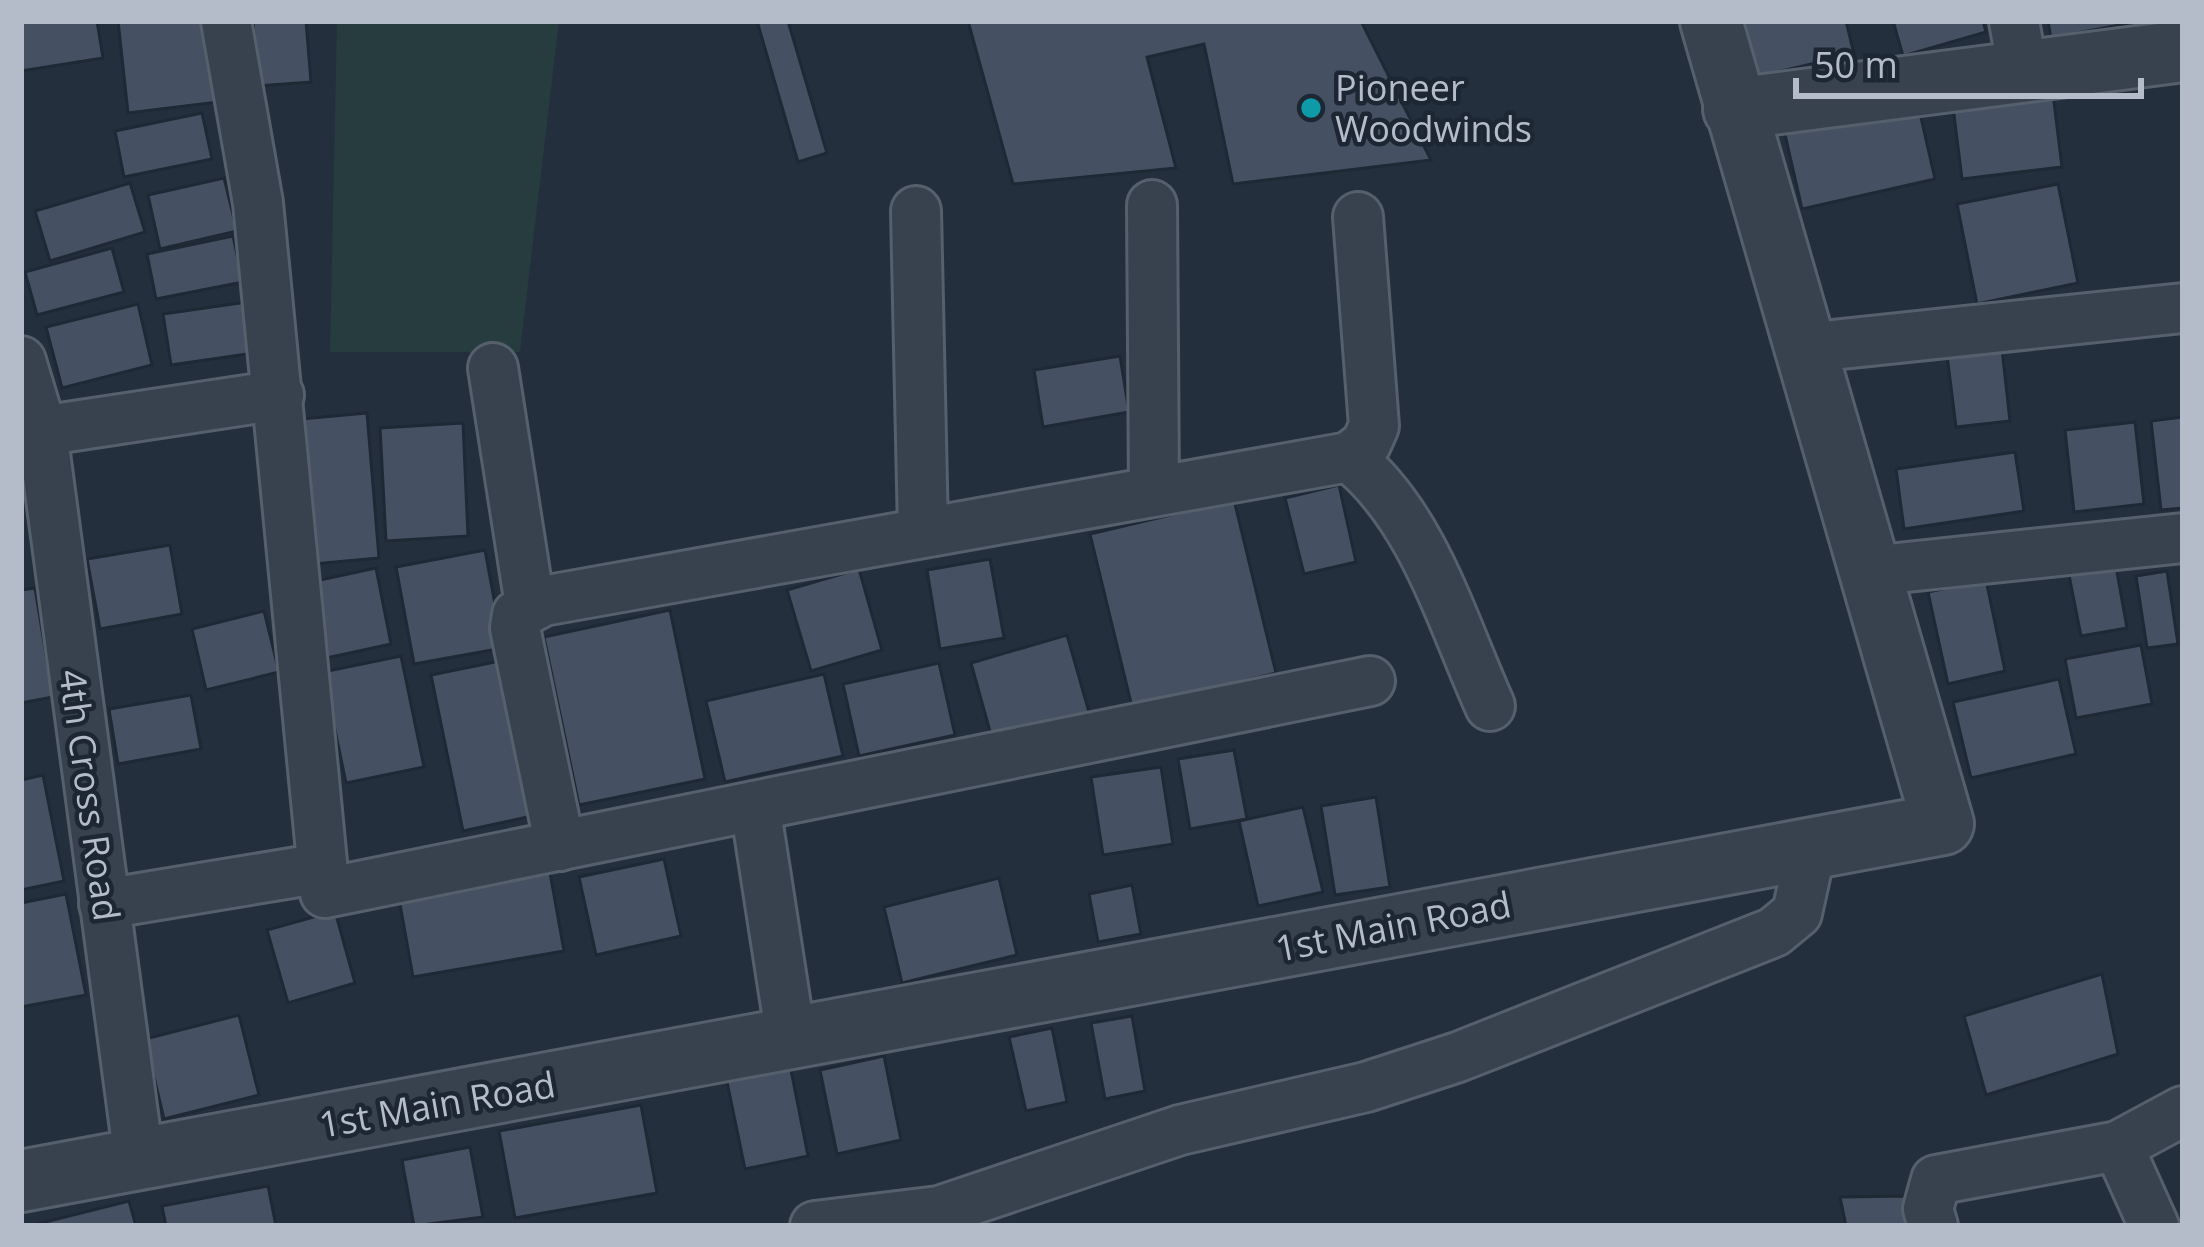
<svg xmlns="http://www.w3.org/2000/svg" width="2204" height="1247" font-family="'Open Sans',sans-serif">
  <rect width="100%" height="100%" fill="#242f3e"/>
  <!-- green -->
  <path fill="#263c3f" d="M337,21h222l-39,331h-190z"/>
  <!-- building -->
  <g fill="#455162" stroke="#1f2835" stroke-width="3">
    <path d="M21,21h76l6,37 -82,13z"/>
    <path d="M118,21h92l8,81 -90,11z"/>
    <path d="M253,21h53l5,61 -54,4z"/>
    <path d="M757,21h31l39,132 -29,9z"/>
    <path d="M968,21h393l70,139 -198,24 -29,-140 -57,13 29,111 -163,16z"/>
    <path d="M1733,21h113l8,33 -107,25z"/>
    <path d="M1893,21h90l3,11 -83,24z"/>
    <path d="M2048,21h93l-90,17z"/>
    <path d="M2053,94l9,73 -100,12 -9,-72z"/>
    <path d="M1917,100l18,79 -133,30 -18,-79z"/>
    <path d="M202,113l10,46 -88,18 -9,-46z"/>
    <path d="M224,178l13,53 -77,18 -12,-54z"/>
    <path d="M130,183l15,49 -95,29 -15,-50z"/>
    <path d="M2058,184l20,99 -101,21 -20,-100z"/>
    <path d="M233,236l10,46 -87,17 -9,-45z"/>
    <path d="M112,248l12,44 -87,23 -12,-43z"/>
    <path d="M247,302l7,51 -83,12 -8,-51z"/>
    <path d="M138,304l14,61 -90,23 -16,-61z"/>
    <path d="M2002,349l8,72 -54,6 -9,-72z"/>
    <path d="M1120,356l9,56 -86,15 -9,-57z"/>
    <path d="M367,413l12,145 -77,7 -12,-145z"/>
    <path d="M2183,417v91l-22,2 -10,-89z"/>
    <path d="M2135,422l9,82 -70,8 -9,-82z"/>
    <path d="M463,423l5,113 -82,5 -6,-113z"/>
    <path d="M2015,452l9,59 -120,18 -8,-60z"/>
    <path d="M1339,485l17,77 -52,12 -19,-76z"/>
    <path d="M1234,500l42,173 -144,34 -42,-173z"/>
    <path d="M170,545l12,69 -82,15 -13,-70z"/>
    <path d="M485,550l18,98 -89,16 -18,-97z"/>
    <path d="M990,559l14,79 -64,11 -13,-79z"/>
    <path d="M2115,561l12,67 -46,8 -13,-66z"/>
    <path d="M376,568l15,76 -69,15 -16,-76z"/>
    <path d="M859,569l23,81 -71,21 -24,-81z"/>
    <path d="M2167,571l11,73 -31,4 -11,-72z"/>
    <path d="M1986,580l19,91 -57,13 -20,-92z"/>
    <path d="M35,588l18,109 -32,6v-113z"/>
    <path d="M670,610l35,169 -126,26 -35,-168z"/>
    <path d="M264,611l15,61 -73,18 -14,-61z"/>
    <path d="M1067,635l24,84 -97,27 -23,-83z"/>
    <path d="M2141,645l11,59 -76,14 -11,-59z"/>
    <path d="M401,656l23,111 -78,16 -23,-111z"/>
    <path d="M510,659l31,155 -78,17 -32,-156z"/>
    <path d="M939,663l16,72 -96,21 -16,-72z"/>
    <path d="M824,674l19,82 -118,26 -19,-81z"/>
    <path d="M2059,679l17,75 -105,24 -18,-76z"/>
    <path d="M191,695l10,54 -83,15 -9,-55z"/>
    <path d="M1234,750l13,69 -57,10 -12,-70z"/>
    <path d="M1161,767l12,77 -70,11 -12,-78z"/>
    <path d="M43,775l21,106 -43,9v-110z"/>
    <path d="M1376,797l14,90 -55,8 -14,-89z"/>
    <path d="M1303,807l20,85 -65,14 -19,-85z"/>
    <path d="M664,859l17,77 -85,19 -17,-78z"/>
    <path d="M549,867l15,84 -151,26 -15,-84z"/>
    <path d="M999,878l18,77 -115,28 -18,-76z"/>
    <path d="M1132,885l9,49 -43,8 -9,-48z"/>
    <path d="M66,894l20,101 -65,12v-104z"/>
    <path d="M335,911l20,72 -67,20 -21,-73z"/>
    <path d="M2102,974l16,80 -132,41 -22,-79z"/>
    <path d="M239,1015l20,80 -95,24 -19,-80z"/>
    <path d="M1132,1016l13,75 -40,8 -14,-76z"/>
    <path d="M1052,1028l15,74 -41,9 -17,-74z"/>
    <path d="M884,1056l17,84 -64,14 -17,-84z"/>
    <path d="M790,1065l18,91 -63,13 -19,-92z"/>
    <path d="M641,1105l16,88 -142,25 -16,-87z"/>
    <path d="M470,1147l13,70 -69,9 -12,-66z"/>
    <path d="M268,1186l8,40h-110l-4,-20z"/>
    <path d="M1909,1196l8,30h-71l-6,-29z"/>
    <path d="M129,1201l7,25h-107z"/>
  </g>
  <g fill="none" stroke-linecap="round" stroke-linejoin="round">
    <!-- minor casing -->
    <g stroke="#565f6c" stroke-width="54">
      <g id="minor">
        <path d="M226,21l32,182 67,690 1045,-212"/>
        <path d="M2014,21l9,51"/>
        <path d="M1152,205l2,284"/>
        <path d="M916,211l7,320"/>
        <path d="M1804,348l379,-40"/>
        <path d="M21,361l21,70 97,728"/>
        <path d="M493,368l37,237"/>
        <path d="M21,434l258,-39"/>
        <path d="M1349,457c74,59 103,165 141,249"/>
        <path d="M1869,571l314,-33"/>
        <path d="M755,806l36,232"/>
        <path d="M560,846l-45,-218 2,-13 26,-14 806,-144 17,-13 8,-18 -16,-209"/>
        <path d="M104,904l218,-36"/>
        <path d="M2118,1146l36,80"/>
        <path d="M815,1226l124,-15 241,-81 186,-43 92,-30 316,-125 23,-19 14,-64"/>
        <path d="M1933,1226l-5,-17 8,-29 182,-34 65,-35"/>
      </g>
    </g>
    <!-- tertiary casing -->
    <g stroke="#565f6c" stroke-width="66">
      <g id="tertiary">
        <path d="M1734,109l449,-58"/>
        <path d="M21,1181l1922,-357 -232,-803"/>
      </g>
    </g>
    <!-- minor -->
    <use href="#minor" stroke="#38414e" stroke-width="48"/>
    <!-- tertiary -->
    <use href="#tertiary" stroke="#38414e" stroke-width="60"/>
  </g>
  <!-- markers -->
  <circle fill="#0f9aa8" stroke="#1d2633" stroke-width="4.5" cx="1311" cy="108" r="12"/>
  <g text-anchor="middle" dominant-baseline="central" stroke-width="9" stroke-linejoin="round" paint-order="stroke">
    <!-- poi labels -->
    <g font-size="36" fill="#b4bcc9" stroke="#1d2633" text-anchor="start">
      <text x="1335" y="87">Pioneer<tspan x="1335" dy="41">Woodwinds</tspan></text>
    </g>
    <!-- street labels -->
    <g font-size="36" fill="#b4bcc9" stroke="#1d2633">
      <text transform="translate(90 795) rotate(82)">4th Cross Road</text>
      <text transform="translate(1393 926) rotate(-11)">1st Main Road</text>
      <text transform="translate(437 1104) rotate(-10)">1st Main Road</text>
    </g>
  </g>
  <!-- border -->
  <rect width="2204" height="1247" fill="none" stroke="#b4bcc9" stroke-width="48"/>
  <!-- scale -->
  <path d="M1796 78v18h345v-18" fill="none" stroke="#b4bcc9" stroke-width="6"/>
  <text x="1814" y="78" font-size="36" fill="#b4bcc9" stroke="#1d2633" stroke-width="9" paint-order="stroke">50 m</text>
</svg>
